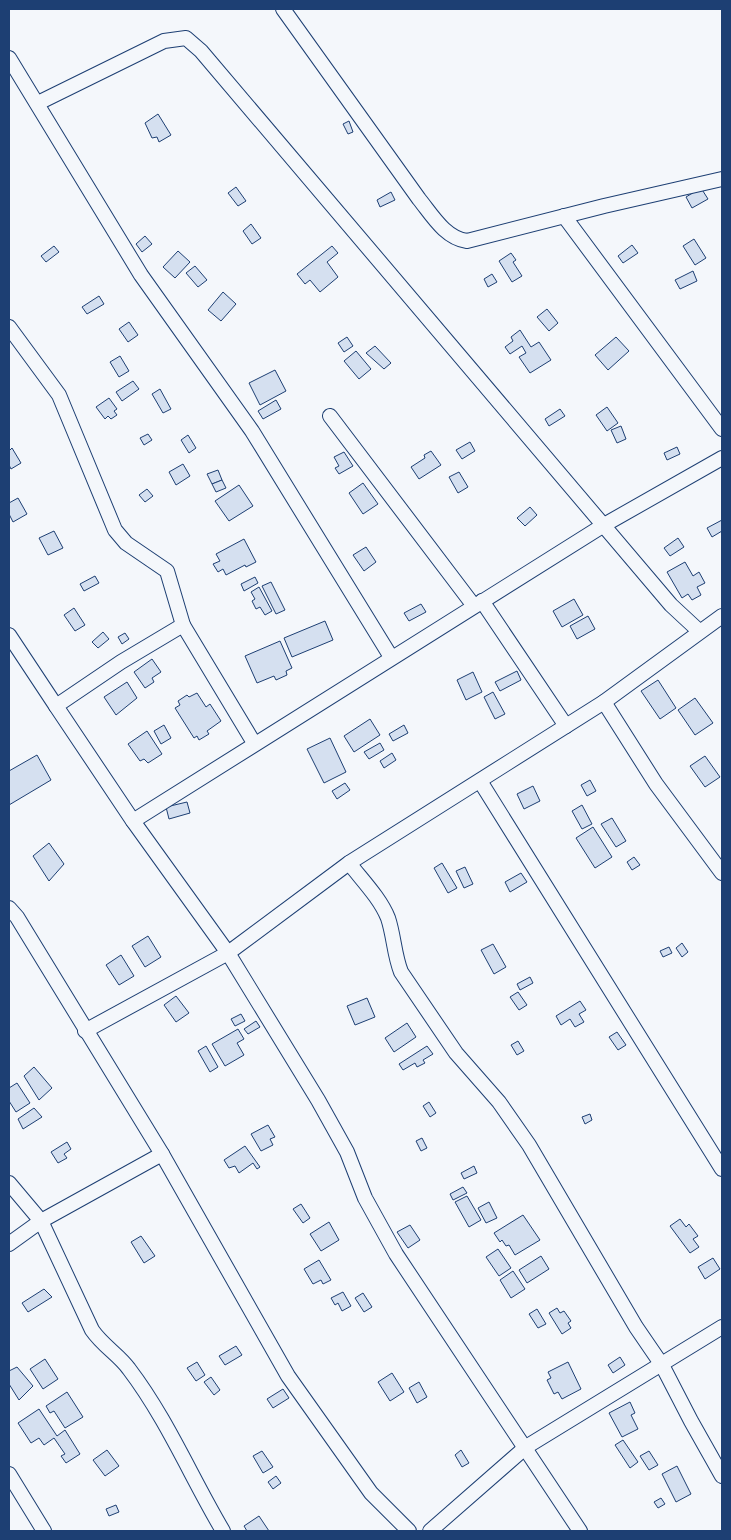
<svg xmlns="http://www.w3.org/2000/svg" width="731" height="1540" font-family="Bitter,serif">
  <rect width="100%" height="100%" fill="#f4f7fb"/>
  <!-- building -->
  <g fill="#d5e0f0" stroke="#1d3f73">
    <path d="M158,114l13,21 -12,7 -2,-5 -5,1 -7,-15z"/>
    <path d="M349,121l4,11 -5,2 -5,-10z"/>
    <path d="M236,187l10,14 -8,5 -10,-13z"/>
    <path d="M701,188l7,11 -16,9 -6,-11z"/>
    <path d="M391,192l4,8 -15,7 -3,-7z"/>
    <path d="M251,224l10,14 -9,6 -9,-13z"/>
    <path d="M145,236l7,8 -10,8 -6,-8z"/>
    <path d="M694,239l12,19 -11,7 -12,-19z"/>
    <path d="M632,245l6,8 -15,10 -5,-7z"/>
    <path d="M54,246l5,6 -13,10 -5,-6z"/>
    <path d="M332,246l6,7 -11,9 11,15 -18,15 -10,-12 -5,4 -8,-10z"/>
    <path d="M178,251l12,11 -15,16 -12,-11z"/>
    <path d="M511,253l5,7 -3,2 9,14 -10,6 -13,-21z"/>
    <path d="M195,266l12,14 -9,7 -12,-14z"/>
    <path d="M693,271l4,10 -17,8 -5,-9z"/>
    <path d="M492,274l5,8 -9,5 -4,-8z"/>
    <path d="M223,292l13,12 -15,17 -13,-11z"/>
    <path d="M99,296l5,8 -17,10 -5,-7z"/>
    <path d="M547,309l11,14 -9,8 -12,-14z"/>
    <path d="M129,322l9,13 -10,7 -9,-13z"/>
    <path d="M520,330l11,17 8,-5 12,18 -21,13 -11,-16 7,-4 -4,-7 -12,8 -5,-7 8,-6 -2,-4z"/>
    <path d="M347,337l6,9 -9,6 -6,-9z"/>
    <path d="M616,337l13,14 -21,19 -13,-15z"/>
    <path d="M375,346l16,17 -7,6 -18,-16z"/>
    <path d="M356,351l15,18 -12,10 -15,-18z"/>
    <path d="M120,356l9,15 -10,6 -9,-15z"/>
    <path d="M275,370l11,21 -26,14 -11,-22z"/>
    <path d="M133,381l6,8 -17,12 -6,-9z"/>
    <path d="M160,389l11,20 -8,4 -11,-19z"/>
    <path d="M109,398l8,11 -3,2 3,4 -6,4 -3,-3 -3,3 -9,-12z"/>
    <path d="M276,400l5,9 -18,10 -5,-8z"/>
    <path d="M607,407l11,16 -11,8 -11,-16z"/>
    <path d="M560,409l5,7 -16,10 -4,-7z"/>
    <path d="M621,426l5,13 -9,4 -6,-13z"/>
    <path d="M148,434l4,6 -8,5 -4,-7z"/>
    <path d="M188,435l8,13 -7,5 -8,-13z"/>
    <path d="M470,442l5,9 -13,8 -6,-9z"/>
    <path d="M677,447l3,7 -13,6 -3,-7z"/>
    <path d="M12,448l9,15 -10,6 -2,-4v-14z"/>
    <path d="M431,451l10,14 -22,14 -8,-12 14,-9 -1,-3z"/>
    <path d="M344,452l9,14 -14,8 -4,-6 4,-2 -5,-9z"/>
    <path d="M183,464l7,12 -14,9 -7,-13z"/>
    <path d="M218,470l4,10 -10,4 -5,-10z"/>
    <path d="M459,472l9,15 -10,6 -9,-16z"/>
    <path d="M222,480l4,8 -10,4 -4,-8z"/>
    <path d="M363,483l15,21 -15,10 -14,-21z"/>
    <path d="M239,485l14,21 -24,15 -14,-20z"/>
    <path d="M147,489l6,7 -8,6 -6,-7z"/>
    <path d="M18,498l9,16 -14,8 -4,-8v-11z"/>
    <path d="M530,507l7,8 -12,11 -8,-8z"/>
    <path d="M722,520v11l-10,6 -5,-9z"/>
    <path d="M54,531l9,17 -15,7 -9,-17z"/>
    <path d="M678,538l6,9 -14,9 -6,-8z"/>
    <path d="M244,539l12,23 -10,5 -1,-2 -19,10 -3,-6 -5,3 -5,-8 7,-3 -4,-7z"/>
    <path d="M366,547l10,15 -12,9 -11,-16z"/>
    <path d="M685,562l8,14 6,-4 6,11 -8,4 4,8 -9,5 -4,-6 -6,4 -15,-26z"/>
    <path d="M95,576l4,7 -15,8 -4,-7z"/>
    <path d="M255,577l3,6 -14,8 -3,-7z"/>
    <path d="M271,582l14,28 -9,4 -14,-28z"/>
    <path d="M259,587l13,24 -7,4 -5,-8 -4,2 -4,-8 3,-2 -4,-7z"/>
    <path d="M574,599l9,16 -21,12 -9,-16z"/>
    <path d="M421,604l5,8 -17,9 -5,-8z"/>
    <path d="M74,608l11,17 -10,6 -11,-16z"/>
    <path d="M588,616l7,13 -18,10 -7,-13z"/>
    <path d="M325,621l8,19 -41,17 -8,-19z"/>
    <path d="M103,632l6,7 -11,9 -6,-6z"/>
    <path d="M125,633l4,6 -7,5 -4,-7z"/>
    <path d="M280,641l12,27 -6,3 1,4 -11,5 -2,-4 -17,7 -12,-27z"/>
    <path d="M152,659l9,13 -9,6 2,4 -9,6 -11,-16z"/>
    <path d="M517,671l4,9 -21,11 -5,-9z"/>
    <path d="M473,672l9,20 -16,8 -9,-20z"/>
    <path d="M658,680l18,28 -16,11 -19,-28z"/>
    <path d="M127,682l10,16 -21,17 -12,-18z"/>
    <path d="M493,692l12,22 -10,5 -11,-22z"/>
    <path d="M197,693l9,14 4,-3 11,17 -14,10 2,3 -10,6 -2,-4 -3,2 -19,-30 5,-3 -2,-4 9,-6 2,2z"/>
    <path d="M695,698l18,25 -18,12 -17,-25z"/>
    <path d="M370,719l10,16 -26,17 -10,-16z"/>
    <path d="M164,725l7,13 -10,6 -7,-13z"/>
    <path d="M404,725l4,8 -15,8 -4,-7z"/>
    <path d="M147,731l15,23 -14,9 -4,-4 -4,2 -12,-17z"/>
    <path d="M330,738l16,34 -22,11 -17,-34z"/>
    <path d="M380,743l4,7 -15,9 -5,-7z"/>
    <path d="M392,753l4,7 -12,8 -4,-7z"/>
    <path d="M37,755l14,25 -42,25v-34z"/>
    <path d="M705,756l15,21 -15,10 -15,-21z"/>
    <path d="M590,780l6,11 -9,5 -6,-11z"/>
    <path d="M345,783l5,7 -13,9 -5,-8z"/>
    <path d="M533,786l7,15 -16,8 -7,-15z"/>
    <path d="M187,802l3,11 -21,6 -3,-12z"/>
    <path d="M582,805l10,19 -10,5 -10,-18z"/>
    <path d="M612,818l14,23 -10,6 -15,-23z"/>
    <path d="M593,827l19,30 -17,11 -19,-30z"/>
    <path d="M49,843l15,21 -15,17 -16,-25z"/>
    <path d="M634,857l6,8 -8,5 -5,-8z"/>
    <path d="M442,863l15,25 -9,5 -14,-25z"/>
    <path d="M465,867l8,17 -9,4 -8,-17z"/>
    <path d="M521,873l6,9 -17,10 -5,-10z"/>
    <path d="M148,936l13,21 -16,10 -13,-21z"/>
    <path d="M682,943l6,9 -6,5 -6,-9z"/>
    <path d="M493,944l13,23 -12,7 -13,-24z"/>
    <path d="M669,947l3,6 -9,4 -3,-6z"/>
    <path d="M121,955l13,21 -15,9 -13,-20z"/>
    <path d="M530,977l3,6 -13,7 -3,-6z"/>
    <path d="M518,992l9,13 -8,5 -9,-13z"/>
    <path d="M176,996l13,17 -13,9 -12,-17z"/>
    <path d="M367,998l8,19 -20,8 -8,-19z"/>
    <path d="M580,1001l6,9 -7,4 5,8 -9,5 -5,-8 -9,6 -5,-9z"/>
    <path d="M241,1014l4,7 -10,5 -4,-7z"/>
    <path d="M256,1021l4,6 -12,7 -4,-5z"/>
    <path d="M407,1023l9,14 -22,15 -9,-14z"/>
    <path d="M238,1029l6,10 -7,4 7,12 -19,11 -13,-22z"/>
    <path d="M617,1032l9,13 -8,5 -9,-13z"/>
    <path d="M518,1041l6,10 -7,4 -6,-10z"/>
    <path d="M206,1046l12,21 -8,5 -12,-21z"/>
    <path d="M427,1046l6,8 -10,6 2,3 -8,4 -2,-4 -12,7 -4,-6z"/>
    <path d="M34,1067l18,21 -13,12 -15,-24z"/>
    <path d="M17,1083l13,20 -14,9 -7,-11v-13z"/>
    <path d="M429,1102l7,11 -6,4 -7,-11z"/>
    <path d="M34,1108l8,9 -19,12 -5,-10z"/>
    <path d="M590,1114l2,6 -7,4 -3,-7z"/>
    <path d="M268,1125l7,12 -5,2 3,6 -12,6 -10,-17z"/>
    <path d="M422,1138l5,10 -6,3 -5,-10z"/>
    <path d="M67,1142l4,7 -7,5 3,4 -9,5 -7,-11z"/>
    <path d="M245,1146l15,21 -3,2 -4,-6 -14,10 -4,-7 -6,2 -5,-8z"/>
    <path d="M474,1166l3,7 -13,6 -3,-6z"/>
    <path d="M463,1187l4,6 -14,7 -3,-6z"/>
    <path d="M467,1196l14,24 -12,7 -14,-25z"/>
    <path d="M489,1202l8,16 -11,5 -8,-15z"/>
    <path d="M301,1204l9,14 -7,5 -10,-14z"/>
    <path d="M523,1215l17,25 -25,15 -6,-10 -3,1 -4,-6 -2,2 -6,-9z"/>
    <path d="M680,1219l6,8 3,-3 9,12 -5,3 6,8 -9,6 -20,-27z"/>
    <path d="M329,1222l10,18 -18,11 -11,-17z"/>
    <path d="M410,1225l10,15 -12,8 -11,-16z"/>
    <path d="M141,1236l14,20 -11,7 -13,-21z"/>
    <path d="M498,1249l13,19 -12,8 -13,-19z"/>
    <path d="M541,1256l8,13 -22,14 -8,-13z"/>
    <path d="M713,1258l7,11 -15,10 -7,-12z"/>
    <path d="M319,1260l12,20 -8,4 -2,-4 -8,4 -9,-15z"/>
    <path d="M513,1271l12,18 -14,9 -11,-18z"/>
    <path d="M44,1289l8,8 -24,15 -6,-9z"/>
    <path d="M343,1292l8,14 -9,5 -4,-8 -3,2 -4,-7z"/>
    <path d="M363,1293l9,14 -8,5 -9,-14z"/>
    <path d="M557,1308l3,5 4,-2 7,10 -3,2 3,5 -9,6 -13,-21z"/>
    <path d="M537,1309l9,15 -8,4 -9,-14z"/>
    <path d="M236,1346l6,9 -17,10 -6,-9z"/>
    <path d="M620,1357l5,8 -12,8 -5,-8z"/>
    <path d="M45,1359l13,20 -15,10 -13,-20z"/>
    <path d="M197,1362l8,13 -9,6 -9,-13z"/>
    <path d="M568,1362l13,27 -19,10 -4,-7 -4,2 -7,-14 4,-2 -3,-6z"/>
    <path d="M17,1367l16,19 -14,14 -10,-16v-13z"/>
    <path d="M392,1373l12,19 -14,9 -12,-19z"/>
    <path d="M211,1377l9,13 -6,5 -10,-13z"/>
    <path d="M419,1382l8,15 -10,6 -8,-15z"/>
    <path d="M283,1389l6,9 -16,10 -6,-9z"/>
    <path d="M67,1392l16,25 -18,11 -11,-17 -4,2 -4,-7z"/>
    <path d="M630,1402l5,11 -4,2 7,14 -16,8 -13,-24z"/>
    <path d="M39,1409l18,27 8,-6 15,24 -14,9 -5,-7 4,-2 -11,-16 -10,7 -5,-7 -8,5 -13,-20z"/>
    <path d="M623,1440l15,22 -8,6 -15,-23z"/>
    <path d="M107,1450l12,16 -14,10 -12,-16z"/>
    <path d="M461,1450l8,13 -7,4 -7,-12z"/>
    <path d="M262,1451l11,16 -10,6 -10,-17z"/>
    <path d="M649,1451l9,14 -9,5 -9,-14z"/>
    <path d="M677,1466l14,28 -15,8 -14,-28z"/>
    <path d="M276,1476l5,7 -8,6 -5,-7z"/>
    <path d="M661,1498l4,6 -7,4 -4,-6z"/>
    <path d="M116,1505l3,7 -10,4 -3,-7z"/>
    <path d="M259,1516l10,15h-22l-3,-5z"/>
  </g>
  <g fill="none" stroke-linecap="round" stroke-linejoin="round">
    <!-- minor casing -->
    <g stroke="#1d3f73" stroke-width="16">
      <g id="minor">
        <path d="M283,9l136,190c13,16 26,39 48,42l137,-35 118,-27"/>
        <path d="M9,58l132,217 111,156 139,226"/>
        <path d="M38,103l126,-62 22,-3 15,13 470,554 28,26"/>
        <path d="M564,216l158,213"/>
        <path d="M9,327l50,68 56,135 11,13 41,28 16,54"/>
        <path d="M330,416l144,190"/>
        <path d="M482,601l84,125"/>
        <path d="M9,635l47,71"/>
        <path d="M604,702l52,82 66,89"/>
        <path d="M254,743l-71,-118 -62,37 -65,44 77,115 95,132 90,147 29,52 18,46 31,56 184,277"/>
        <path d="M480,781l242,388"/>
        <path d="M133,821l471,-296 118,-67"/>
        <path d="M349,863c13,17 31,35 39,55 6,18 6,36 13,54l55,81 43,49 30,43 107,182 26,38 29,56 31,55"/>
        <path d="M9,908l8,9 145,237 126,222 83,117 38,38"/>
        <path d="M85,1031l143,-78 121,-90 255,-161 118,-86"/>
        <path d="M9,1183l32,38 51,109c11,16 27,25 37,39 38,50 62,108 94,162"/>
        <path d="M9,1244l32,-23 121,-67"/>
        <path d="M9,1474l35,57"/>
        <path d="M430,1531l96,-84 196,-120"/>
      </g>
    </g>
    <!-- minor -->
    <use href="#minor" stroke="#f4f7fb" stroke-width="14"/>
  </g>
  <!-- border -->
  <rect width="731" height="1540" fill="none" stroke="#1d3f73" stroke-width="20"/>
</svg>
